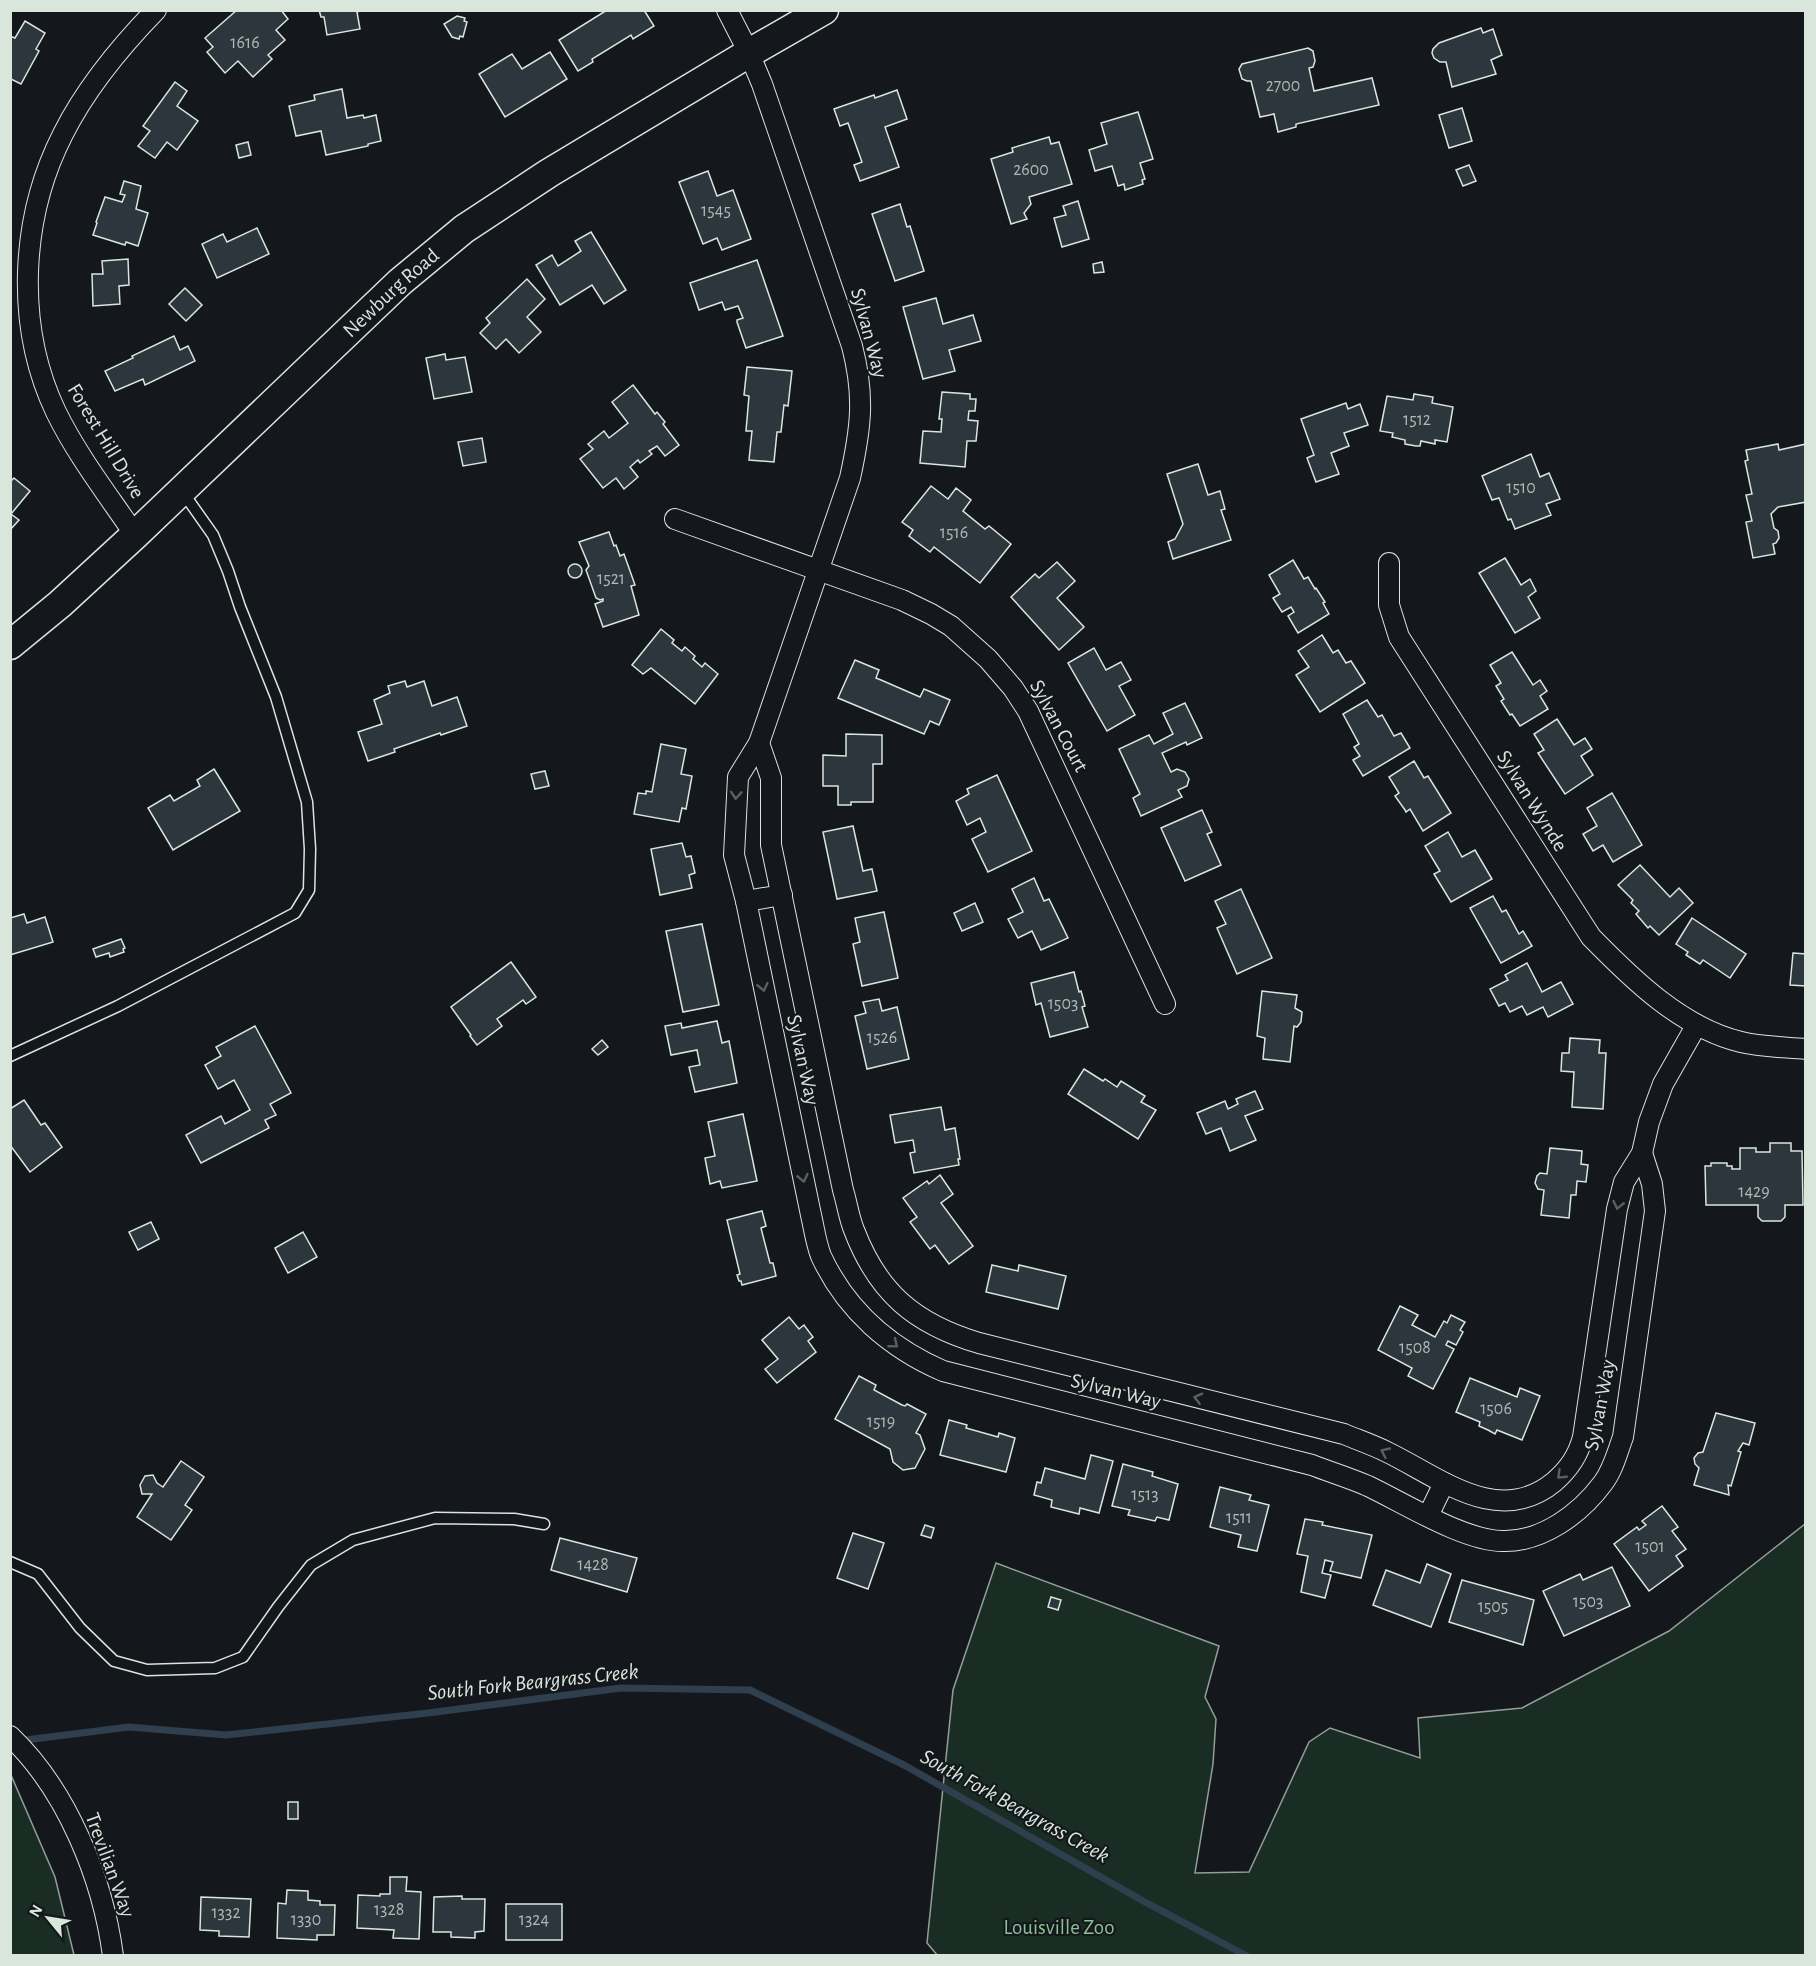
<svg xmlns="http://www.w3.org/2000/svg" width="1816" height="1966" font-family="'Alegreya Sans',sans-serif">
  <rect width="100%" height="100%" fill="#14181c"/>
  <!-- green -->
  <g fill="#1a2d24" stroke="#939e99" stroke-width="1.5">
    <path d="M1805,1524v431l-867,1 -11,-13 26,-253 43,-127 223,83 -14,51 11,22 -3,45 -18,109 54,-1 60,-130 21,-14 90,30 -2,-40 104,-10 147,-77z"/>
    <path d="M11,1775l44,102 19,78h-63z"/>
  </g>
  <g fill="none" stroke-linecap="round" stroke-linejoin="round">
    <!-- stream -->
    <path stroke="#2f3f4d" stroke-width="7" d="M18,1741l111,-14 97,8 202,-22 193,-25 129,2 154,75 241,137 102,54"/>
  </g>
  <!-- building -->
  <g fill="#2c363c" stroke="#d8e6dc" stroke-width="1.5">
    <path d="M237,10h44l7,9 -12,11 9,10 -17,15 4,4 -19,18 -15,-16 -13,12 -18,-21 6,-5 -8,-9z"/>
    <path d="M319,10h45l-7,2 3,17 -33,6 -3,-18h-3z"/>
    <path d="M607,10h37l10,16 -21,13 -2,-4 -39,24 1,3 -15,9 -19,-31z"/>
    <path d="M457,16l8,2 -1,3 3,1 -4,15 -3,-1 -1,3 -7,-2 -8,-13z"/>
    <path d="M25,21l20,12 -9,16 3,2 -18,33 -10,-5 -1,2v-45l5,2z"/>
    <path d="M1481,28l2,5 10,-4 5,15 4,11 -11,5 5,14 -44,13 -6,-25h-6l-6,-4 -2,-5 1,-4 6,-6z"/>
    <path d="M1308,48l5,3 2,10 -2,6 -4,1 5,23 58,-13 7,27 -83,19v3l-18,5 -4,-18 -14,3 -9,-36h-4l-5,-2 -3,-10 3,-5z"/>
    <path d="M550,52l17,27 -62,38 -26,-43 33,-20 10,15z"/>
    <path d="M175,82l12,9 -10,15 21,15 -21,29 -10,-8 -12,16 -17,-12 12,-15 -7,-5z"/>
    <path d="M342,89l5,29 16,-3 1,3 12,-3 5,26 -13,3v2l-42,9 -5,-24 -25,5 -7,-30 26,-6 -1,-5z"/>
    <path d="M897,90l10,29 -22,8 14,40 -39,14 -6,-16 8,-3 -14,-39 -8,3 -6,-17 40,-14 1,3z"/>
    <path d="M1462,108l10,33 -23,7 -10,-33z"/>
    <path d="M1138,112l15,47 -13,4 5,16 -3,1 1,4 -18,6 -1,-6 -6,2 -6,-20 -17,5 -6,-21 18,-6 -6,-21z"/>
    <path d="M1049,137l2,7 8,-2 13,42 -43,13 2,7 -7,9 3,6 -16,5 -20,-65 22,-7 -1,-4z"/>
    <path d="M248,142l3,13 -12,3 -3,-13z"/>
    <path d="M1469,165l7,16 -13,5 -7,-16z"/>
    <path d="M708,171l9,25 16,-6 18,49 -29,11 -5,-12 -14,6 -24,-62z"/>
    <path d="M124,181l17,5 -5,23 12,4 -10,33 -12,-4 -1,3 -32,-10 4,-12 -1,-1 9,-25 17,5 3,-7 -5,-1z"/>
    <path d="M1078,201l11,38 -27,8 -8,-29 12,-3 -3,-9z"/>
    <path d="M900,204l7,23 3,-1 14,45 -29,10 -23,-67z"/>
    <path d="M257,228l12,26 -52,24 -15,-34 21,-10 4,8z"/>
    <path d="M591,232l35,58 -22,14 -12,-19 -32,20 -24,-40 16,-10 6,11 23,-15 -6,-10z"/>
    <path d="M128,259l1,26 -10,1 1,18 -27,2 -1,-32h11l-1,-13z"/>
    <path d="M757,260l26,76 -37,12 -9,-26v-2l6,-2 -5,-12 -13,4 -3,-8 -23,8 -9,-27z"/>
    <path d="M1102,262l2,10 -10,1 -1,-9z"/>
    <path d="M527,279l18,20 -18,18 14,15 -22,21 -13,-14 -10,10 -16,-16 10,-10 -4,-5z"/>
    <path d="M185,288l17,17 -16,16 -17,-17z"/>
    <path d="M936,298l7,26 30,-9 8,26 -32,9 6,21 -32,8 -20,-72z"/>
    <path d="M174,336l6,14 8,-4 7,15 -50,24 -2,-6 -28,12 -10,-20 28,-13 -1,-2z"/>
    <path d="M445,354l1,6 19,-3 7,35 -38,7 -8,-41z"/>
    <path d="M747,367l45,4 -4,35 -4,-1 -3,27h-4l-3,30 -25,-2 3,-29h-6l3,-35 -5,-1z"/>
    <path d="M633,385l22,29 2,-2 8,10 -2,2 16,21 -14,11 -8,-10 -8,5 3,3 -12,9 -2,-3 -8,7 8,10 -14,12 -8,-11 -13,10 -23,-29 13,-10 -5,-5 16,-13 5,7 19,-15 -16,-21z"/>
    <path d="M942,392l28,2v5h6l-1,12h-6l-1,9 10,1 -2,20h-9l-2,26 -45,-4 3,-32 18,1 1,-13h-3z"/>
    <path d="M1414,394l19,3 -1,6 21,4 -6,35 -12,-2v4l-14,-3 -1,5h-4l-11,-2v-4l-13,-3 1,-4 -13,-2 7,-35 26,4z"/>
    <path d="M1346,403l2,6 12,-5 8,21 -24,8 5,13 -18,7 8,21 -23,8 -9,-24 7,-3 -13,-36z"/>
    <path d="M482,438l4,24 -23,4 -5,-24z"/>
    <path d="M1778,444l1,6 27,-6v58l-28,5 -7,7 3,14 4,3 1,7 -3,5 -3,1 2,10 -22,4 -7,-36 6,-1 -6,-26 6,-1 -7,-33 3,-1 -2,-10z"/>
    <path d="M1531,454l9,23 9,-4 11,26 -14,5 5,11 -36,14 -4,-10 -3,1 -1,-2 -8,-20 -7,2 -10,-24z"/>
    <path d="M1198,464l10,31 12,-4 5,18 -4,1 10,30 -58,19 -5,-17 7,-3 8,-15 -16,-50z"/>
    <path d="M14,478l16,13 -19,23 8,6 -9,10v-48z"/>
    <path d="M931,486l17,13 8,-11 15,12 -8,11 22,18 4,-3 22,18 -31,39 -46,-36 -4,5 -21,-16 4,-6 -11,-8z"/>
    <path d="M609,532l5,14 2,-1 4,11 4,-2 11,31 -4,1 8,29 -36,12 -8,-23 8,-3v-2l-3,1 -4,-2 -10,-28 3,-4 -10,-24z"/>
    <path d="M1505,558l16,27 9,-6 6,12 -8,6 12,21 -25,15 -36,-60z"/>
    <path d="M1293,560l11,19 4,-2 7,12 1,-1 9,14 -2,1 6,11 -31,19 -10,-17 6,-4 -3,-5 -9,5 -9,-14 7,-4 -11,-19z"/>
    <path d="M1057,562l18,19 -18,17 27,29 -25,23 -48,-53 24,-23 4,4z"/>
    <circle cx="575" cy="571" r="7"/>
    <path d="M661,629l13,11 -2,3 10,8 3,-4 10,9 -2,3 9,8 3,-4 13,11 -23,30 -44,-36 -8,6 -11,-9z"/>
    <path d="M1322,635l11,18 5,-3 8,13 5,-2 14,22 -45,29 -24,-37 13,-8 -11,-16z"/>
    <path d="M1094,648l12,22 15,-8 10,18 -12,6 16,29 -28,16 -39,-68z"/>
    <path d="M1512,652l21,33 7,-5 7,11 -7,5 8,13 -28,17 -8,-12 -2,1 -9,-14 3,-2 -8,-13 5,-3 -11,-18z"/>
    <path d="M855,660l24,10 -3,8 5,2 39,17 4,-8 26,11 -11,25 -9,-4 -6,13 -86,-36z"/>
    <path d="M405,681l2,6 17,-6 8,25 25,-9 10,29 -26,9 -1,-2 -46,16 1,3 -27,9 -10,-29 24,-8 -8,-24 16,-7 -2,-7z"/>
    <path d="M1367,700l11,17 4,-2 12,21 7,-3 9,15 -47,28 -10,-16 7,-4 -6,-9 5,-3 -16,-30z"/>
    <path d="M1185,703l17,35 -15,7 -1,-3 -24,11 9,19 6,-3 8,3 4,7 -2,7 -9,4 4,7 -41,19 -8,-18 7,-4 -21,-45 30,-14 5,9 19,-10 -10,-21z"/>
    <path d="M1557,719l17,26 11,-7 7,11 -11,7 12,19 -28,19 -27,-41 6,-3 -10,-16z"/>
    <path d="M846,734l36,1v29h-9v38h-22v3h-13v-19h-15v-31l23,1z"/>
    <path d="M661,744l25,5 -5,25 11,2 -6,33 -4,-1 -3,14 -45,-8 4,-21 8,1v-3l6,1z"/>
    <path d="M1414,761l10,17 4,-2 23,37 -28,18 -13,-22 -4,3 -1,-2 -10,-14 4,-3 -10,-16z"/>
    <path d="M214,769l26,42 -67,39 -25,-42 22,-13 4,6 26,-15 -3,-6z"/>
    <path d="M545,771l4,15 -14,3 -4,-15z"/>
    <path d="M997,775l35,76 -44,21 -16,-33 14,-7 -6,-14 -13,7 -11,-24 13,-7 -2,-5z"/>
    <path d="M1612,793l30,52 -29,17 -10,-17 -10,6 -10,-17 14,-8 -10,-18z"/>
    <path d="M1202,810l10,22 -5,2 14,31 -36,16 -24,-53z"/>
    <path d="M853,826l10,45 9,-2 5,22 -40,8 -14,-67z"/>
    <path d="M1448,832l14,25 13,-7 17,29 -41,23 -17,-28 6,-3 -15,-25z"/>
    <path d="M682,843l4,14 5,-1 4,17 -6,2 3,13 -32,7 -9,-46z"/>
    <path d="M1640,865l30,32 9,-9 14,15 -34,32 -9,-9 -2,2 -12,-14 3,-3 -8,-8 2,-3 -15,-15z"/>
    <path d="M1034,878l10,23 5,-2 19,39 -27,12 -9,-19 -14,7 -10,-19 15,-7 -11,-23z"/>
    <path d="M1241,889l31,69 -35,16 -20,-46 9,-4 -11,-23z"/>
    <path d="M1493,896l9,16 4,-2 13,24 4,-3 9,15 -31,17 -31,-55z"/>
    <path d="M975,903l8,19 -21,9 -8,-18z"/>
    <path d="M884,912l14,66 -36,8 -9,-42 7,-2 -5,-24z"/>
    <path d="M24,914l3,9 18,-6 8,25 -43,13v-37z"/>
    <path d="M1692,918l54,36 -16,24 -27,-18 -3,4 -14,-9 2,-3 -12,-8z"/>
    <path d="M702,924l17,81 -36,7 -17,-81z"/>
    <path d="M121,939l4,9 -2,1 1,3 -14,5 -1,-4 -13,4 -3,-8z"/>
    <path d="M1793,953l13,1v32l-16,-1z"/>
    <path d="M511,962l25,35 -10,7 -3,-4 -26,19 5,7 -25,19 -7,-9 1,-1 -20,-28z"/>
    <path d="M1527,963l15,29 19,-10 12,22 -25,13 -5,-10 -16,8 -5,-9 -12,6 -5,-9 -6,3 -9,-17 18,-9 -3,-5z"/>
    <path d="M1074,972l5,20 2,-1 2,7 2,8 -3,1 6,20 -38,10 -9,-34 -5,2 -5,-22z"/>
    <path d="M1262,991l35,4 -2,13 7,4 -1,10 -4,5 -3,-1 -4,36 -27,-3 2,-21 -8,-2z"/>
    <path d="M879,999l3,12 15,-4 12,52 -42,10 -12,-53 11,-3 -3,-11z"/>
    <path d="M717,1021l5,22 7,-2 8,42 -42,9 -6,-25 11,-2 -3,-15 -26,5 -6,-29 16,-3 1,5z"/>
    <path d="M255,1026l36,67 -21,11 6,11 -11,5 4,8 -68,35 -15,-28 35,-19 4,8 25,-14 -16,-30 -16,9 -13,-24 16,-9 -5,-9z"/>
    <path d="M1570,1038l30,2 -1,13h7l-3,56 -31,-2 2,-35 -13,-1 1,-18h7z"/>
    <path d="M602,1040l6,7 -10,8 -6,-6z"/>
    <path d="M1084,1069l19,12 2,-2 12,8 4,-6 24,15 -4,6 15,8 -18,29 -70,-45z"/>
    <path d="M1255,1091l8,18 -18,7 11,24 -26,11 -9,-23 -15,6 -9,-21 28,-12 3,8 10,-5 -2,-5z"/>
    <path d="M24,1100l17,25 4,-2 17,24 -32,25 -20,-27v-36z"/>
    <path d="M941,1107l4,23 10,-2 5,31h-2l1,6 -45,8 -4,-20 5,-1 -2,-12 -18,3 -5,-28z"/>
    <path d="M743,1114l14,67 -35,7 -2,-7 -10,3 -5,-26 10,-2 -7,-34z"/>
    <path d="M1770,1143h21v8h11l1,54h-18v12l-4,4h-19l-4,-4v-12h-52l-1,-39h6v-3h16v3h5v3h8v-21h16v4h14z"/>
    <path d="M1550,1148l32,3 -1,13 7,1 -2,17 -9,-1 -1,14h-5l-2,23 -28,-3 3,-25 -6,-1 -3,-6 2,-7 3,-3 7,1z"/>
    <path d="M940,1175l13,19 -12,9 32,43 -24,18 -14,-19 -5,4 -20,-27 7,-5 -14,-19 24,-17 2,3z"/>
    <path d="M762,1211l4,15 -5,2 9,35h3l3,13 -34,9 -1,-4h-2l-2,-6 3,-1 -13,-54z"/>
    <path d="M151,1222l8,17 -21,11 -9,-18z"/>
    <path d="M303,1232l14,25 -29,16 -13,-25z"/>
    <path d="M992,1265l26,6 1,-6 47,11 -8,33 -72,-17z"/>
    <path d="M1400,1306l18,9 -6,10 23,12 9,-16 3,2 4,-8 14,7 -5,8 3,2 -7,13 -8,-4 -2,4 8,4 -21,40 -25,-13 4,-8 -34,-18z"/>
    <path d="M789,1317l10,12 5,-4 9,12 -5,4 8,11 -39,31 -12,-14 13,-10 -16,-19z"/>
    <path d="M859,1376l17,9 -2,5 28,15 3,1 2,-2 19,10 -10,19 4,2 5,14 -10,19 -12,2 -10,-8 -3,-13 -55,-30z"/>
    <path d="M1470,1378l47,19 3,-9 20,8 -18,44 -25,-10 -2,4 -7,-4 -9,-4 1,-4 -24,-10z"/>
    <path d="M1716,1413l39,10 -6,22 -6,-2 -5,8 3,1 -10,34 -3,-1 1,10 -35,-10 5,-17 -4,-4 -1,-6 4,-5 5,-1z"/>
    <path d="M949,1420l18,5 -1,3 32,9 1,-4 16,5 -9,34 -66,-17z"/>
    <path d="M1091,1455l22,6 -14,52 -19,-5 -1,6 -28,-7 1,-7 -18,-5 3,-13 4,1 4,-15 40,11z"/>
    <path d="M181,1461l23,16 -19,28 7,5 -21,30 -34,-23 15,-23h-10l-2,-9 5,-9 8,-1 4,8 6,4z"/>
    <path d="M1123,1464l30,8 -1,4 26,8 -9,36 -12,-3 -2,4 -27,-6 2,-5 -18,-4z"/>
    <path d="M1220,1487l31,8 -2,5 20,5 -12,46 -19,-4 3,-12 -31,-8z"/>
    <path d="M1662,1506l16,21 -6,4 14,18 -10,7 7,10 -34,25 -35,-47 23,-17 2,3 7,-5 -4,-4z"/>
    <path d="M1305,1519l18,3 -1,3 50,10 -11,43 -31,-7 3,-9 -8,-2 -3,13 9,2 -6,23 -24,-6 7,-36 -11,-2z"/>
    <path d="M925,1525l9,3 -3,10 -10,-3z"/>
    <path d="M853,1533l31,10 -16,46 -31,-11z"/>
    <path d="M560,1538l77,20 -10,34 -76,-22z"/>
    <path d="M1427,1564l24,10 -20,53 -58,-22 13,-35 34,13z"/>
    <path d="M1612,1567l18,39 -66,30 -21,-45 37,-17 3,6z"/>
    <path d="M1462,1580l72,20 -11,45 -74,-23z"/>
    <path d="M1051,1597l10,3 -3,10 -10,-3z"/>
    <rect x="288" y="1802" width="10" height="17"/>
    <path d="M390,1877h17l-1,14 15,1 -2,47 -26,-1 1,-8 -37,-2 1,-33 22,1v-2h10z"/>
    <path d="M287,1890l21,1v9l12,1v4h15l-1,30h-17v5l-40,-2 1,-35 8,1z"/>
    <path d="M462,1896v3h23l-1,32 -9,1v6l-24,-1v-5h-18l1,-35z"/>
    <path d="M201,1897l50,2 -2,38 -30,-1v-5l-19,-1z"/>
    <rect x="506" y="1904" width="56" height="36"/>
  </g>
  <g fill="none" stroke-linecap="round" stroke-linejoin="round">
    <!-- lane casing -->
    <g stroke="#d8e6dc" stroke-width="13">
      <g id="lane">
        <path d="M10,1056l108,-50 177,-93 14,-23 1,-41 -3,-47 -31,-105 -36,-90 -12,-36 -15,-36 -31,-44"/>
        <path d="M10,1562l28,12 42,54 34,33 33,9 68,-2 28,-11 35,-50 33,-42 42,-25 82,-22 79,1 30,5"/>
      </g>
    </g>
    <!-- street casing -->
    <g stroke="#d8e6dc" stroke-width="22">
      <g id="street">
        <path d="M727,10l22,43 13,31 90,262c13,50 9,82 -2,132l-91,265 -21,34 -4,78 12,46 65,314c3,13 5,28 10,41 25,54 69,92 122,115l369,94c18,7 38,13 56,21 36,17 96,55 135,55 39,1 77,-27 100,-58 10,-13 14,-30 20,-46l32,-226 -3,-27 -10,-31"/>
        <path d="M675,519l227,81 29,14 20,12 37,33 25,29 15,23 137,293"/>
        <path d="M135,535c-27,-40 -58,-80 -79,-123 -41,-86 -36,-194 7,-278 23,-46 57,-87 93,-124"/>
        <path d="M1389,563v42l10,32 192,300c41,42 91,91 150,105 20,5 43,5 65,7"/>
        <path d="M759,743l12,35v67l72,345c4,13 6,28 11,40 24,63 61,94 125,113l365,91c14,6 29,11 43,18 52,25 111,76 167,30 15,-13 24,-26 29,-45l34,-228 7,-27 18,-29 7,-31 14,-38 33,-58"/>
        <path d="M746,901l36,-6"/>
        <path d="M1428,1516l16,-33"/>
        <path d="M10,1736c57,54 93,143 103,220"/>
      </g>
    </g>
    <!-- secondary casing -->
    <g stroke="#d8e6dc" stroke-width="31">
      <g id="secondary">
        <path id="s1" d="M10,645l50,-41 75,-69 265,-253 64,-53 85,-56 200,-120 75,-43"/>
      </g>
    </g>
    <!-- lane -->
    <use href="#lane" stroke="#14181c" stroke-width="10"/>
    <!-- street -->
    <use href="#street" stroke="#14181c" stroke-width="20"/>
    <!-- secondary -->
    <use href="#secondary" stroke="#14181c" stroke-width="28"/>
  </g>
  <!-- one-way arrows -->
  <defs><path id="oneway-chevron" d="M-2-3.5L2.5 0L-2 3.5" fill="none" stroke-width="1.6" stroke-linecap="round" stroke-linejoin="round" transform="scale(1.5)"/></defs>
  <g stroke="#59605f">
    <use href="#oneway-chevron" transform="translate(736 795) rotate(94)"/>
    <use href="#oneway-chevron" transform="translate(763 987) rotate(78)"/>
    <use href="#oneway-chevron" transform="translate(803 1178) rotate(78)"/>
    <use href="#oneway-chevron" transform="translate(1618 1205) rotate(103)"/>
    <use href="#oneway-chevron" transform="translate(894 1344) rotate(39)"/>
    <use href="#oneway-chevron" transform="translate(1198 1398) rotate(-166)"/>
    <use href="#oneway-chevron" transform="translate(1385 1452) rotate(-155)"/>
    <use href="#oneway-chevron" transform="translate(1561 1475) rotate(136)"/>
  </g>
  <g text-anchor="middle" dominant-baseline="central" stroke-width="4.5" stroke-linejoin="round" paint-order="stroke">
    <!-- number labels -->
    <g font-size="18" fill="#adbab4">
      <text x="245" y="43">1616</text>
      <text x="1283" y="86">2700</text>
      <text x="1031" y="170">2600</text>
      <text x="716" y="211">1545</text>
      <text x="1417" y="420">1512</text>
      <text x="1521" y="488">1510</text>
      <text x="954" y="533">1516</text>
      <text x="611" y="579">1521</text>
      <text x="1063" y="1004">1503</text>
      <text x="882" y="1038">1526</text>
      <text x="1754" y="1192">1429</text>
      <text x="1415" y="1348">1508</text>
      <text x="1496" y="1409">1506</text>
      <text x="881" y="1422">1519</text>
      <text x="1145" y="1495">1513</text>
      <text x="1239" y="1518">1511</text>
      <text x="1650" y="1547">1501</text>
      <text x="593" y="1565">1428</text>
      <text x="1588" y="1602">1503</text>
      <text x="1493" y="1607">1505</text>
      <text x="389" y="1910">1328</text>
      <text x="226" y="1913">1332</text>
      <text x="306" y="1920">1330</text>
      <text x="534" y="1920">1324</text>
    </g>
    <!-- street labels -->
    <g font-size="21" fill="#d8e6dc" stroke="#14181c">
      <text stroke="none"><textPath href="#s1" startOffset="519">Newburg Road</textPath></text>
      <text transform="translate(869 333) rotate(75)">Sylvan Way</text>
      <text transform="translate(106 441) rotate(59)">Forest Hill Drive</text>
      <text transform="translate(1059 726) rotate(62)">Sylvan Court</text>
      <text transform="translate(1532 801) rotate(58)">Sylvan Wynde</text>
      <text transform="translate(803 1060) rotate(78)">Sylvan Way</text>
      <text transform="translate(1116 1391) rotate(14)">Sylvan Way</text>
      <text transform="translate(1600 1405) rotate(-79)">Sylvan Way</text>
      <text transform="translate(110 1865) rotate(70)">Trevilian Way</text>
    </g>
    <!-- park labels -->
    <g font-size="21" fill="#8ac095" stroke="#14181c">
      <text x="1059" y="1927">Louisville Zoo</text>
    </g>
    <!-- water labels -->
    <g font-size="22" font-style="italic" fill="#d8e6dc" stroke="#14181c">
      <text transform="translate(533 1682) rotate(-6)">South Fork Beargrass Creek</text>
      <text transform="translate(1015 1806) rotate(29)">South Fork Beargrass Creek</text>
    </g>
  </g>
  <!-- border -->
  <rect width="1816" height="1966" fill="none" stroke="#d8e6dc" stroke-width="24"/>
  <!-- north arrow -->
  <g transform="translate(48 1918) rotate(300)" stroke="#14181c" stroke-width="4.5" paint-order="stroke">
  <path d="M0-4.5L10 22L0 15L-10 22Z" fill="#d8e6dc"/>
  <text y="-9" font-size="16" font-weight="bold" text-anchor="middle" fill="#d8e6dc">N</text>
  </g>
</svg>
